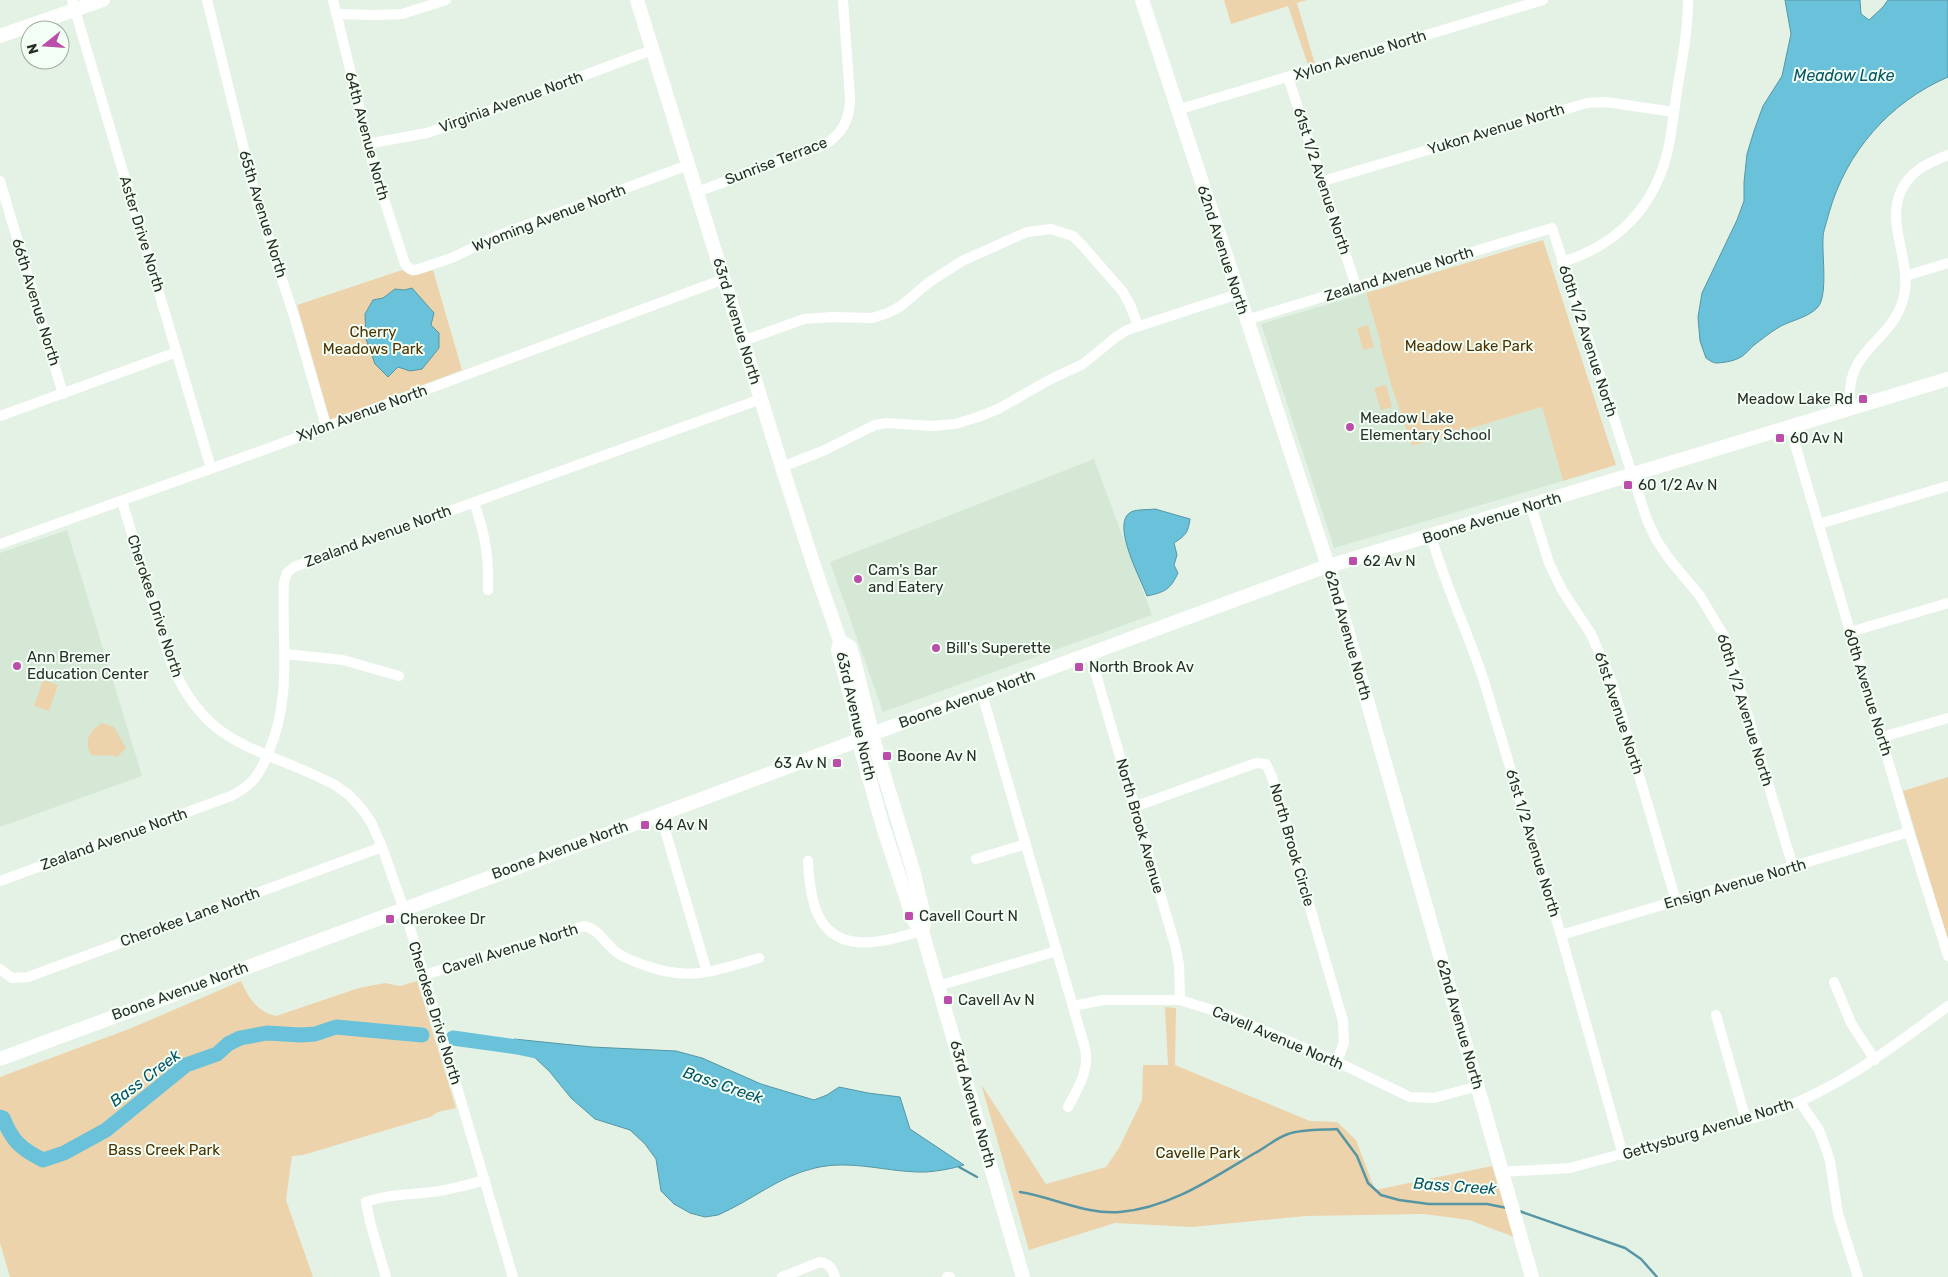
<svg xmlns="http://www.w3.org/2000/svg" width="1948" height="1277" font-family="Rubik,sans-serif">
  <rect width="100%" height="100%" fill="#e4f2e5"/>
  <!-- built -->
  <g fill="#d4e8d5">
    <path d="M1366,293l46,153 130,-39 21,74 -229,67 -73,-224z"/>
    <path d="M1094,459l58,156 -269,97 -53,-150z"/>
    <path d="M67,530l75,246 -142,51v-274z"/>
  </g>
  <!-- green -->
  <g fill="#edd3ac">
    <path d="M1224,0h83l-10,3 18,61 -7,1 -20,-59 -57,18z"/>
    <path d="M1543,240l73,225 -53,16 -21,-74 -130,39 -18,-53h1l-2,-2 -13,-46 1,-1 -15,-51z"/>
    <path d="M402,270l10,6 21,-6 29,100 -132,50 -33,-115z"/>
    <path d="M1368,325l6,22 -11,3 -6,-22z"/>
    <path d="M1386,385l6,22 -11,3 -7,-22z"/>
    <path d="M43,680l15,5 -9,26 -15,-5z"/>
    <path d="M102,723l12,4 12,21 -9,9c-9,-3 -17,0 -26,-2 -7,-15 -2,-24 11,-32z"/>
    <path d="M1948,777v164l-45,-150z"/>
    <path d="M241,981c7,16 16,31 35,35l83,-28 26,-5 15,3 17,-5 39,127 -18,4 -8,5 -127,38 -11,1 -6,44 27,77h-303l-10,-34v-166l129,-48z"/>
    <path d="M1165,1007l11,1 -1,57 135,56 27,1 19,18 19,50 117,-24 22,71 -45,-17 -45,-6 -118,2 -114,11 -77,-4 -86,27 -48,-166 65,100 60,-17 13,-19 23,-48 1,-35h25z"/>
  </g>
  <!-- water -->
  <g fill="#69c2d9" stroke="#5696a4">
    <path d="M1785,0h75l1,14 8,6 14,-13 5,-7h60v77c-58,25 -102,75 -119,136 -2,9 -6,17 -6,26 -1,16 5,56 -5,68 -9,10 -25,13 -37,19 -9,5 -19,13 -28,20 -4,4 -9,10 -14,12 -5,3 -17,5 -23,5 -3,0 -7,-3 -10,-5l-6,-17 -2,-24 4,-24 35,-73 7,-19v-19l3,-28 7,-23 9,-25 19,-30 9,-42z"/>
    <path d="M412,288l22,25 -3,12 8,8v15l-17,21 -12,2 -12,-4 -10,10 -13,-13 -9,-25 -1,-25 8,-14 10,-2 12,-9 9,1z"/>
    <path d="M1155,509l35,10c-2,14 -4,16 -16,24l3,12 -3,10 4,8c-8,17 -13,19 -31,23 -6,-17 -37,-73 -16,-84 6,-3 17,-2 24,-3z"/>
    <path d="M514,1039l78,8 84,4 26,7 59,26 53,16 13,-5 12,-8 29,6 32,4 10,32 54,36c-13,4 -25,6 -38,7 -37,1 -74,-13 -111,-4 -36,8 -64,33 -97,47l-13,2 -15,-4 -16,-9 -13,-13 -5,-32 -11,-15 -15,-14 -35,-11 -24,-21 -21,-26 -20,-19 -13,-6z"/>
  </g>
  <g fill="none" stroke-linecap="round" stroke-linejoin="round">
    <!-- stream -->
    <g stroke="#5696a4" stroke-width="2.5">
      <path d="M959,1167l18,10"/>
      <path d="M1020,1192c33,5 66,23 100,20 50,-4 93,-34 135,-59 10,-5 21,-15 33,-19 14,-5 34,-4 49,-5l20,27 11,27 13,12 18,5 30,4h58l20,4"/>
      <path d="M1519,1211l106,37 16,11 16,18"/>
    </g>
    <!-- river -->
    <g stroke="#69c2d9" stroke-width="15">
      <path d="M453,1038l64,9 19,4"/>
      <path d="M0,1117l3,1c9,23 18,31 40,42l21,-7 42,-23 80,-65 31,-11 11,-10 12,-6 27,-5 34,2 14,-1 21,-7 86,8"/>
    </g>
    <!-- street -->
    <g stroke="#fff" stroke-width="10">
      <path d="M72,0l139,468"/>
      <path d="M207,0l50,202 38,117 31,107"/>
      <path d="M333,0l41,168 31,96 5,5 6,1 38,-13 43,-21 191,-71"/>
      <path d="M336,14l39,1 27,-1 44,-14"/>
      <path d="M1288,77l68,209"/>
      <path d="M1177,110l366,-110"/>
      <path d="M367,144l60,-11 35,-12 190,-71"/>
      <path d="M0,181l63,213"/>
      <path d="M1323,181l264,-78 19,-1 68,10"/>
      <path d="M697,192l127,-47c18,-11 26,-25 26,-47l-7,-98"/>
      <path d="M1562,262c47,-14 83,-45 100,-92 9,-24 11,-53 15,-79 5,-30 11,-60 11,-91"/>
      <path d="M1905,276l43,-13"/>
      <path d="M1246,320l306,-92 95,292 10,21 13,19 30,36 24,40 69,231"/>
      <path d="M743,341l61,-22 28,-2 40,1 16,-5 13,-7 27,-23 34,-22 65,-29 24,-3 22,7 9,9 41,47 8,15 7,19"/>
      <path d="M1851,408c-9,-59 39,-63 52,-108 11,-36 -18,-74 -2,-109 10,-21 27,-28 47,-36"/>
      <path d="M0,416l177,-64"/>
      <path d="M1790,427l119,405 39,124"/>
      <path d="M782,467l43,-17 50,-25 12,-2 45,3 23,-2 23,-7 20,-8 53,-30 32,-15 33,-27 11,-7 111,-36"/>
      <path d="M122,501l46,153c34,95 90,91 167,131l14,10 12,13 10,14 11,25 25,71 106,359"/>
      <path d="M474,502c11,33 15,53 14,88"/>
      <path d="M1531,506l18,57 13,27 29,44 20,46 65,221"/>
      <path d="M1819,524l129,-38"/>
      <path d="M1431,536c14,49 36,94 52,142l78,257 62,220"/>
      <path d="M0,544l269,-96 455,-169"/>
      <path d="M1850,632l98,-29"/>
      <path d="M285,654l58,6 56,16"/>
      <path d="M1090,654l85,291 4,19 1,36"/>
      <path d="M982,694l103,354c5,22 -7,40 -17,59"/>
      <path d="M1882,737l66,-19"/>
      <path d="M1134,807l122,-44 10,1 6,13 71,244 1,21 -7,20"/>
      <path d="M660,813l47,159"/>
      <path d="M976,859l50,-15"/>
      <path d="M808,861c2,43 10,86 64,81 17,-1 34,-7 50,-11"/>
      <path d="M0,881l231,-85c22,-11 29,-22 38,-45 24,-57 12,-110 15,-169l3,-9 7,-6 467,-168"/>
      <path d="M1561,935l348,-103"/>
      <path d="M0,969l12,9 16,-1 354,-130"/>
      <path d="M424,975l160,-49c16,3 22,20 35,28 8,5 16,8 25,11 46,17 71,6 115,-7"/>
      <path d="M1834,982l17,41 24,37"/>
      <path d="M938,986l119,-35"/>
      <path d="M1073,1006l30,-6h77l45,14 112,48 73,35 24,1 44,-12"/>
      <path d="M1716,1015l30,105"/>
      <path d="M1800,1102l19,28 6,16 5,15 8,53 20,63"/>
      <path d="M1502,1172l68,-4 198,-54c70,-25 121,-64 180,-108"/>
      <path d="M386,1277l-16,-55 -4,-20c22,-8 42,-7 65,-10 19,-2 36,-7 54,-12"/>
      <path d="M782,1277l38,-15c10,2 12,6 15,15"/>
      <path d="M947,1277h3"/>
    </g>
    <!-- secondary -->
    <g stroke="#fff" stroke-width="14">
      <path d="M637,0l145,467 32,99 26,75 -2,9 17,63 7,40 21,74 31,94 8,10 101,346"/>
      <path d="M1142,0l190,578 200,699"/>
      <path d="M0,36l103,-36"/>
      <path d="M840,641l10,6 4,13 21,85 38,125 12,50 -3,11"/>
      <path d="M0,1059l758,-281 101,-38 13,-6 447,-165 629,-190"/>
    </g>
  </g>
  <!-- markers -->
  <g fill="#bb4dab" stroke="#f3fff4" stroke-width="2">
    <rect x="1858" y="394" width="10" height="10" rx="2.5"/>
    <circle cx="1350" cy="427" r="5"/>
    <rect x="1775" y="433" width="10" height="10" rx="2.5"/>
    <rect x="1623" y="480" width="10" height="10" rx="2.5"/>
    <rect x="1348" y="556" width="10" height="10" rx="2.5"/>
    <circle cx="858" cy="579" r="5"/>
    <circle cx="936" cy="648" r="5"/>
    <circle cx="17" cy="666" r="5"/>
    <rect x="1074" y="662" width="10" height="10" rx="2.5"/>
    <rect x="882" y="751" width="10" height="10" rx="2.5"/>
    <rect x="832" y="758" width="10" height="10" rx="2.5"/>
    <rect x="640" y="820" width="10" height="10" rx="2.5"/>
    <rect x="904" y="911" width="10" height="10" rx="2.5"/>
    <rect x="385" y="914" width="10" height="10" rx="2.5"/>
    <rect x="943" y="995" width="10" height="10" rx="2.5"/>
  </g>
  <g text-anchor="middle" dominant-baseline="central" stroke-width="4" stroke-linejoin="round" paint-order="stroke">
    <!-- street labels -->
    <g font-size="15" fill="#292e29" stroke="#f3fff4">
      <text transform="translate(1360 55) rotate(-17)">Xylon Avenue North</text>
      <text transform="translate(511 102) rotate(-20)">Virginia Avenue North</text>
      <text transform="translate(1496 129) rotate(-17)">Yukon Avenue North</text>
      <text transform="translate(367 136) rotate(75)">64th Avenue North</text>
      <text transform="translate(776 161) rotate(-21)">Sunrise Terrace</text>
      <text transform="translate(1322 181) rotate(72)">61st 1/2 Avenue North</text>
      <text transform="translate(263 214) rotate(73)">65th Avenue North</text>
      <text transform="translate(549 218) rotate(-21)">Wyoming Avenue North</text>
      <text transform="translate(142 234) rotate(73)">Aster Drive North</text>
      <text transform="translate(1223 250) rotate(72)">62nd Avenue North</text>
      <text transform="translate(1399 274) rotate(-17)">Zealand Avenue North</text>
      <text transform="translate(36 302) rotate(73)">66th Avenue North</text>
      <text transform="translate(737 321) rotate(73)">63rd Avenue North</text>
      <text transform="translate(1588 341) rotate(72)">60th 1/2 Avenue North</text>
      <text transform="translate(362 413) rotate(-20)">Xylon Avenue North</text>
      <text transform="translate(1492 518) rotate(-17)">Boone Avenue North</text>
      <text transform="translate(378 536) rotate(-20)">Zealand Avenue North</text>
      <text transform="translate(155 606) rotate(72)">Cherokee Drive North</text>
      <text transform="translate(1348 635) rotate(74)">62nd Avenue North</text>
      <text transform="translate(1868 692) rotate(73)">60th Avenue North</text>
      <text transform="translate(967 699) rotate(-20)">Boone Avenue North</text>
      <text transform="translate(1745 710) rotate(73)">60th 1/2 Avenue North</text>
      <text transform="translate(1619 713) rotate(72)">61st Avenue North</text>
      <text transform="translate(856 716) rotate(77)">63rd Avenue North</text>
      <text transform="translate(1140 826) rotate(74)">North Brook Avenue</text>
      <text transform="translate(114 839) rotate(-20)">Zealand Avenue North</text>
      <text transform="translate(1533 843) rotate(73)">61st 1/2 Avenue North</text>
      <text transform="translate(1292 845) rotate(74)">North Brook Circle</text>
      <text transform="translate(560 850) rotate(-20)">Boone Avenue North</text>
      <text transform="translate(1735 884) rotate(-16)">Ensign Avenue North</text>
      <text transform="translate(190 917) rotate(-20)">Cherokee Lane North</text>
      <text transform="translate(510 949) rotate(-17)">Cavell Avenue North</text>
      <text transform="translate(180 991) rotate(-20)">Boone Avenue North</text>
      <text transform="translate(435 1013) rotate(73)">Cherokee Drive North</text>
      <text transform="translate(1460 1024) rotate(74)">62nd Avenue North</text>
      <text transform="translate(1278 1038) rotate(23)">Cavell Avenue North</text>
      <text transform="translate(973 1104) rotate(74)">63rd Avenue North</text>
      <text transform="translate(1708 1129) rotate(-17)">Gettysburg Avenue North</text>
    </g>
    <!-- park labels -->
    <g font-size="15" fill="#4c3200" stroke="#f3fff4">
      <text x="373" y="332">Cherry<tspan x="373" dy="17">Meadows Park</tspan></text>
      <text x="1469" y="346">Meadow Lake Park</text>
      <text x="164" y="1150">Bass Creek Park</text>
      <text x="1198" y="1153">Cavelle Park</text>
    </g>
    <!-- poi labels -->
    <g font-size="15" fill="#292e29" stroke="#f3fff4" text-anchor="start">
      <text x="1853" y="399" text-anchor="end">Meadow Lake Rd</text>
      <text x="1360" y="418">Meadow Lake<tspan x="1360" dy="17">Elementary School</tspan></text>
      <text x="1790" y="438">60 Av N</text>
      <text x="1638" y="485">60 1/2 Av N</text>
      <text x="1363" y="561">62 Av N</text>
      <text x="868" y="570">Cam's Bar<tspan x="868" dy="17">and Eatery</tspan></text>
      <text x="946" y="648">Bill's Superette</text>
      <text x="27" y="657">Ann Bremer<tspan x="27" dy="17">Education Center</tspan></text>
      <text x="1089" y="667">North Brook Av</text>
      <text x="897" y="756">Boone Av N</text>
      <text x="827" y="763" text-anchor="end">63 Av N</text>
      <text x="655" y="825">64 Av N</text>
      <text x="919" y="916">Cavell Court N</text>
      <text x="400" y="919">Cherokee Dr</text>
      <text x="958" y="1000">Cavell Av N</text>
    </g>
    <!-- water labels -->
    <g font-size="16" font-style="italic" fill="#055566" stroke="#f3fff4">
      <text x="1844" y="75">Meadow Lake</text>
      <text transform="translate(145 1078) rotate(-37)">Bass Creek</text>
      <text transform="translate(723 1085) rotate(19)">Bass Creek</text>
      <text transform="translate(1455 1186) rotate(4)">Bass Creek</text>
    </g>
  </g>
  <!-- north arrow -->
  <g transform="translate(45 45) rotate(253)"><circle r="24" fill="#f3fff4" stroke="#a2aba3"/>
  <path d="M0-4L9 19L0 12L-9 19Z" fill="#bb4dab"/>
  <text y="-8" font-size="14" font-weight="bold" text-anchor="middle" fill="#292e29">N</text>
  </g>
</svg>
